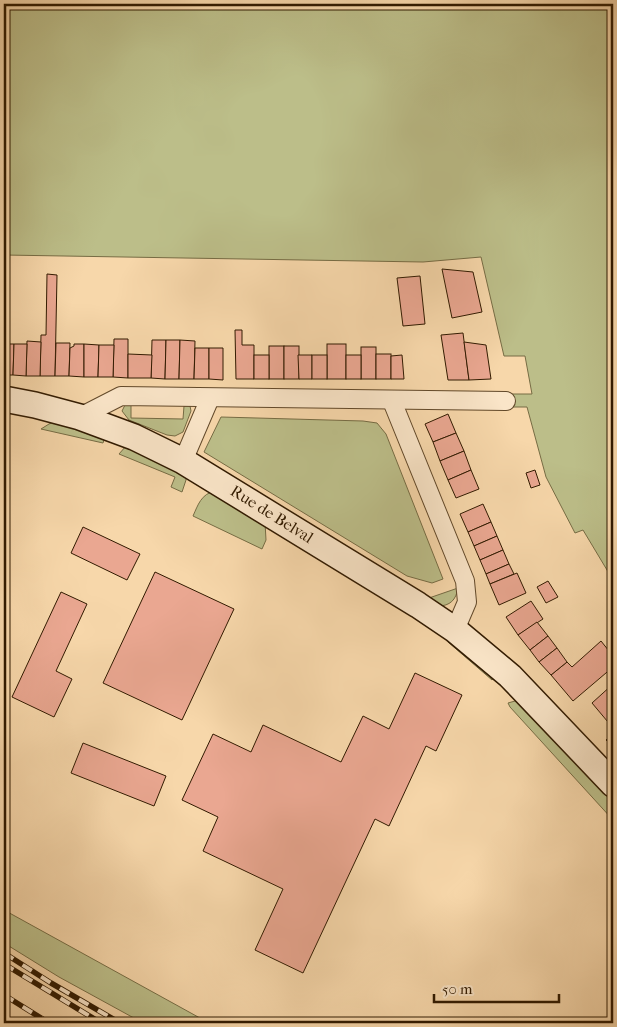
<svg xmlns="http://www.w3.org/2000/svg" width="617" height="1027" font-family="'IM FELL French Canon',serif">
  <rect width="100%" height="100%" fill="#f7d7aa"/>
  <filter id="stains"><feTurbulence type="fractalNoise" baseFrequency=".004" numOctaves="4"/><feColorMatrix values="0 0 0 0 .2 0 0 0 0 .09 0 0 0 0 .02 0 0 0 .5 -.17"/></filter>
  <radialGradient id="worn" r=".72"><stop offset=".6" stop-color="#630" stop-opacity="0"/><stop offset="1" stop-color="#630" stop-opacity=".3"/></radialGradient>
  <!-- green -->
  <g fill="#bcbe89" stroke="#766c44">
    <path d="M4,4h609v576l-30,-50 -8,3 -29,-56 -19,-70h-20l-2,-13h27l-7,-38h-21l-23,-99 -58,5 -419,-7z"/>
    <path d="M125,405h6v13l52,1 1,-13h6l1,5 -8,21 -8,4 -8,-1 -38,-15 -7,-9z"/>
    <path d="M221,417l142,4 14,2 9,11 57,145 -11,4 -25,-7 -203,-124z"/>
    <path d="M56,421l49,16 -2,6 -62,-14 8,-5z"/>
    <path d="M126,446l60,27v7l-4,12 -11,-5 4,-10 -56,-23z"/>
    <path d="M215,491l50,31 1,18 -4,9 -69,-33c5,-11 8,-22 22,-25z"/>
    <path d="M458,588c-2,12 -8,18 -20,18l-9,-8z"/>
    <path d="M451,637l45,36 -4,7 -44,-38z"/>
    <path d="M515,701l18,9 80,86v24l-103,-113 -2,-4z"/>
    <path d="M4,910l205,113h-66l-84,-46 -55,-34z"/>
  </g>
  <!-- building -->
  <g fill="#eaa791" stroke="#311a00">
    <path d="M442,269l31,3 9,40 -30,6z"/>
    <path d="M47,274l10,1 -2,101h-15l1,-41h5z"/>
    <path d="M420,276l5,48 -22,2 -6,-48z"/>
    <path d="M235,330h7v15h12v34h-18z"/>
    <path d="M463,333l6,47h-21l-7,-45z"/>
    <path d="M4,339h5v5h5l-1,31h-9z"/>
    <path d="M114,339h14v39l-15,-1z"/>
    <path d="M152,340h14l-1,39 -14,-1z"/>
    <path d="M166,340h14l-1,39h-14z"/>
    <path d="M180,340l15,1 -1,38h-15z"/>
    <path d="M27,341l14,1 -1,34h-14z"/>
    <path d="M464,342l22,3 5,34 -22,1z"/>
    <path d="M56,343h14l-1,33h-14z"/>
    <path d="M14,344h13l-1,32 -13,-1z"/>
    <path d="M74,344h10v33l-15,-1 1,-28 4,-2z"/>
    <path d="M84,344l15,1 -1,32h-14z"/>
    <rect x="327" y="344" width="19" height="35"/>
    <path d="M99,345h15l-1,32h-15z"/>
    <rect x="269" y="346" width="15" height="33"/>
    <rect x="284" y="346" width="15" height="33"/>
    <rect x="361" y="347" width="15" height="32"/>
    <path d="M195,348h14v31h-15z"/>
    <path d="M209,348h14v32l-14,-1z"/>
    <path d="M128,354l24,1 -1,23h-23z"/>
    <rect x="376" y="354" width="15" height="25"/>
    <rect x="254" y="355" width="15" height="24"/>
    <path d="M298,355h14v24h-13z"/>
    <rect x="312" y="355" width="15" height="24"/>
    <rect x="346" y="355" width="15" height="24"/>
    <path d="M402,355l2,24h-13v-23z"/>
    <path d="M448,414l8,19 -23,9 -8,-18z"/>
    <path d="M456,433l8,18 -24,10 -7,-19z"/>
    <path d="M464,451l7,19 -23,10 -8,-19z"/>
    <path d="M471,470l8,19 -23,9 -8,-18z"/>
    <path d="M535,470l5,15 -9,3 -5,-15z"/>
    <path d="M483,504l8,18 -23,10 -8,-18z"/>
    <path d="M491,522l6,14 -23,10 -6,-14z"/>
    <path d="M83,527l57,27 -13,26 -56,-27z"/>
    <path d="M497,536l6,14 -23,10 -6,-14z"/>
    <path d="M503,550l6,14 -23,10 -6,-14z"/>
    <path d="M509,564l5,10 -24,10 -4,-10z"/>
    <path d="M155,572l79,37 -52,111 -79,-37z"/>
    <path d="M517,573l9,20 -27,12 -9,-21z"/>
    <path d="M548,581l10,16 -12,6 -9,-16z"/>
    <path d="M61,592l26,12 -31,67 16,8 -18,38 -42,-20z"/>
    <path d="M531,601l12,18 -25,16 -12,-18z"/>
    <path d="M537,622l11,14 -18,14 -12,-15z"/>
    <path d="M548,636l9,12 -18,14 -9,-12z"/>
    <path d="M601,641l12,15v11l-40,34 -22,-26 16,-13 5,5z"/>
    <path d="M557,648l10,14 -16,13 -12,-13z"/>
    <path d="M415,673l47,22 -26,56 -10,-5 -37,80 -14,-7 -72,154 -48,-23 28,-61 -80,-38 15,-34 -36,-17 31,-66 38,18 12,-27 78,37 22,-46 26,13z"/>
    <path d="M613,684v44l-21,-25z"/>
    <path d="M613,733v14l-7,-7z"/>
    <path d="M83,743l83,33 -12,30 -83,-33z"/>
  </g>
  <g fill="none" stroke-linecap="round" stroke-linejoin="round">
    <!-- street casing -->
    <g stroke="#62492a" stroke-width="20">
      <g id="street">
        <path d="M392,401l73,180 2,21 -12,28"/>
        <path d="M80,417l41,-21 385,5"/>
        <path d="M183,461l27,-63"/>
      </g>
    </g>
    <!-- secondary casing -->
    <g stroke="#311a00" stroke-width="28">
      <path id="secondary" d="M4,399l31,6 45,12 54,20 49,24 235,144 37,25 55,46 103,108"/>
    </g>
    <!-- street -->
    <use href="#street" stroke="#fae5c8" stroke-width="18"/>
    <!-- secondary -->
    <use href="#secondary" stroke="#fae5c8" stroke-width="25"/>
    <!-- rail casing -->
    <g stroke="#311a00" stroke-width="5.5">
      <g id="rail">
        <path d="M4,953l47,30 69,40"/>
        <path d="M4,964l97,59"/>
        <path d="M4,995l45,28"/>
      </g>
    </g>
    <!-- rail -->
    <use href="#rail" stroke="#fae5c8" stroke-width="4" stroke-dasharray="11" stroke-linecap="butt"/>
  </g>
  <g text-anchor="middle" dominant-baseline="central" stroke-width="4" stroke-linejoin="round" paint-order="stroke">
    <!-- street labels -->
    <g font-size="16" fill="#311a00" stroke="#fae5c8">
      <text transform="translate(272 514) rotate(32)">Rue de Belval</text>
    </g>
  </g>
  <!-- margin -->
  <rect width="617" height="1027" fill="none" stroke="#f7d7aa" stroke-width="20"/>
  <rect x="5" y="5" width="607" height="1017" fill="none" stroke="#311a00" stroke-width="2.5"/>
  <rect x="10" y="10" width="597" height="1007" fill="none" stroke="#311a00"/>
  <!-- scale -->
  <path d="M434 994v8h125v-8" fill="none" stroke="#311a00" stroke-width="2.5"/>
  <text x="442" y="994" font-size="15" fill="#311a00" stroke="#fae5c8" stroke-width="4" paint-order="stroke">50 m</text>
  <rect width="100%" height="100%" filter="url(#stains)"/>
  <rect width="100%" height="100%" fill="url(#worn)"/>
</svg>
